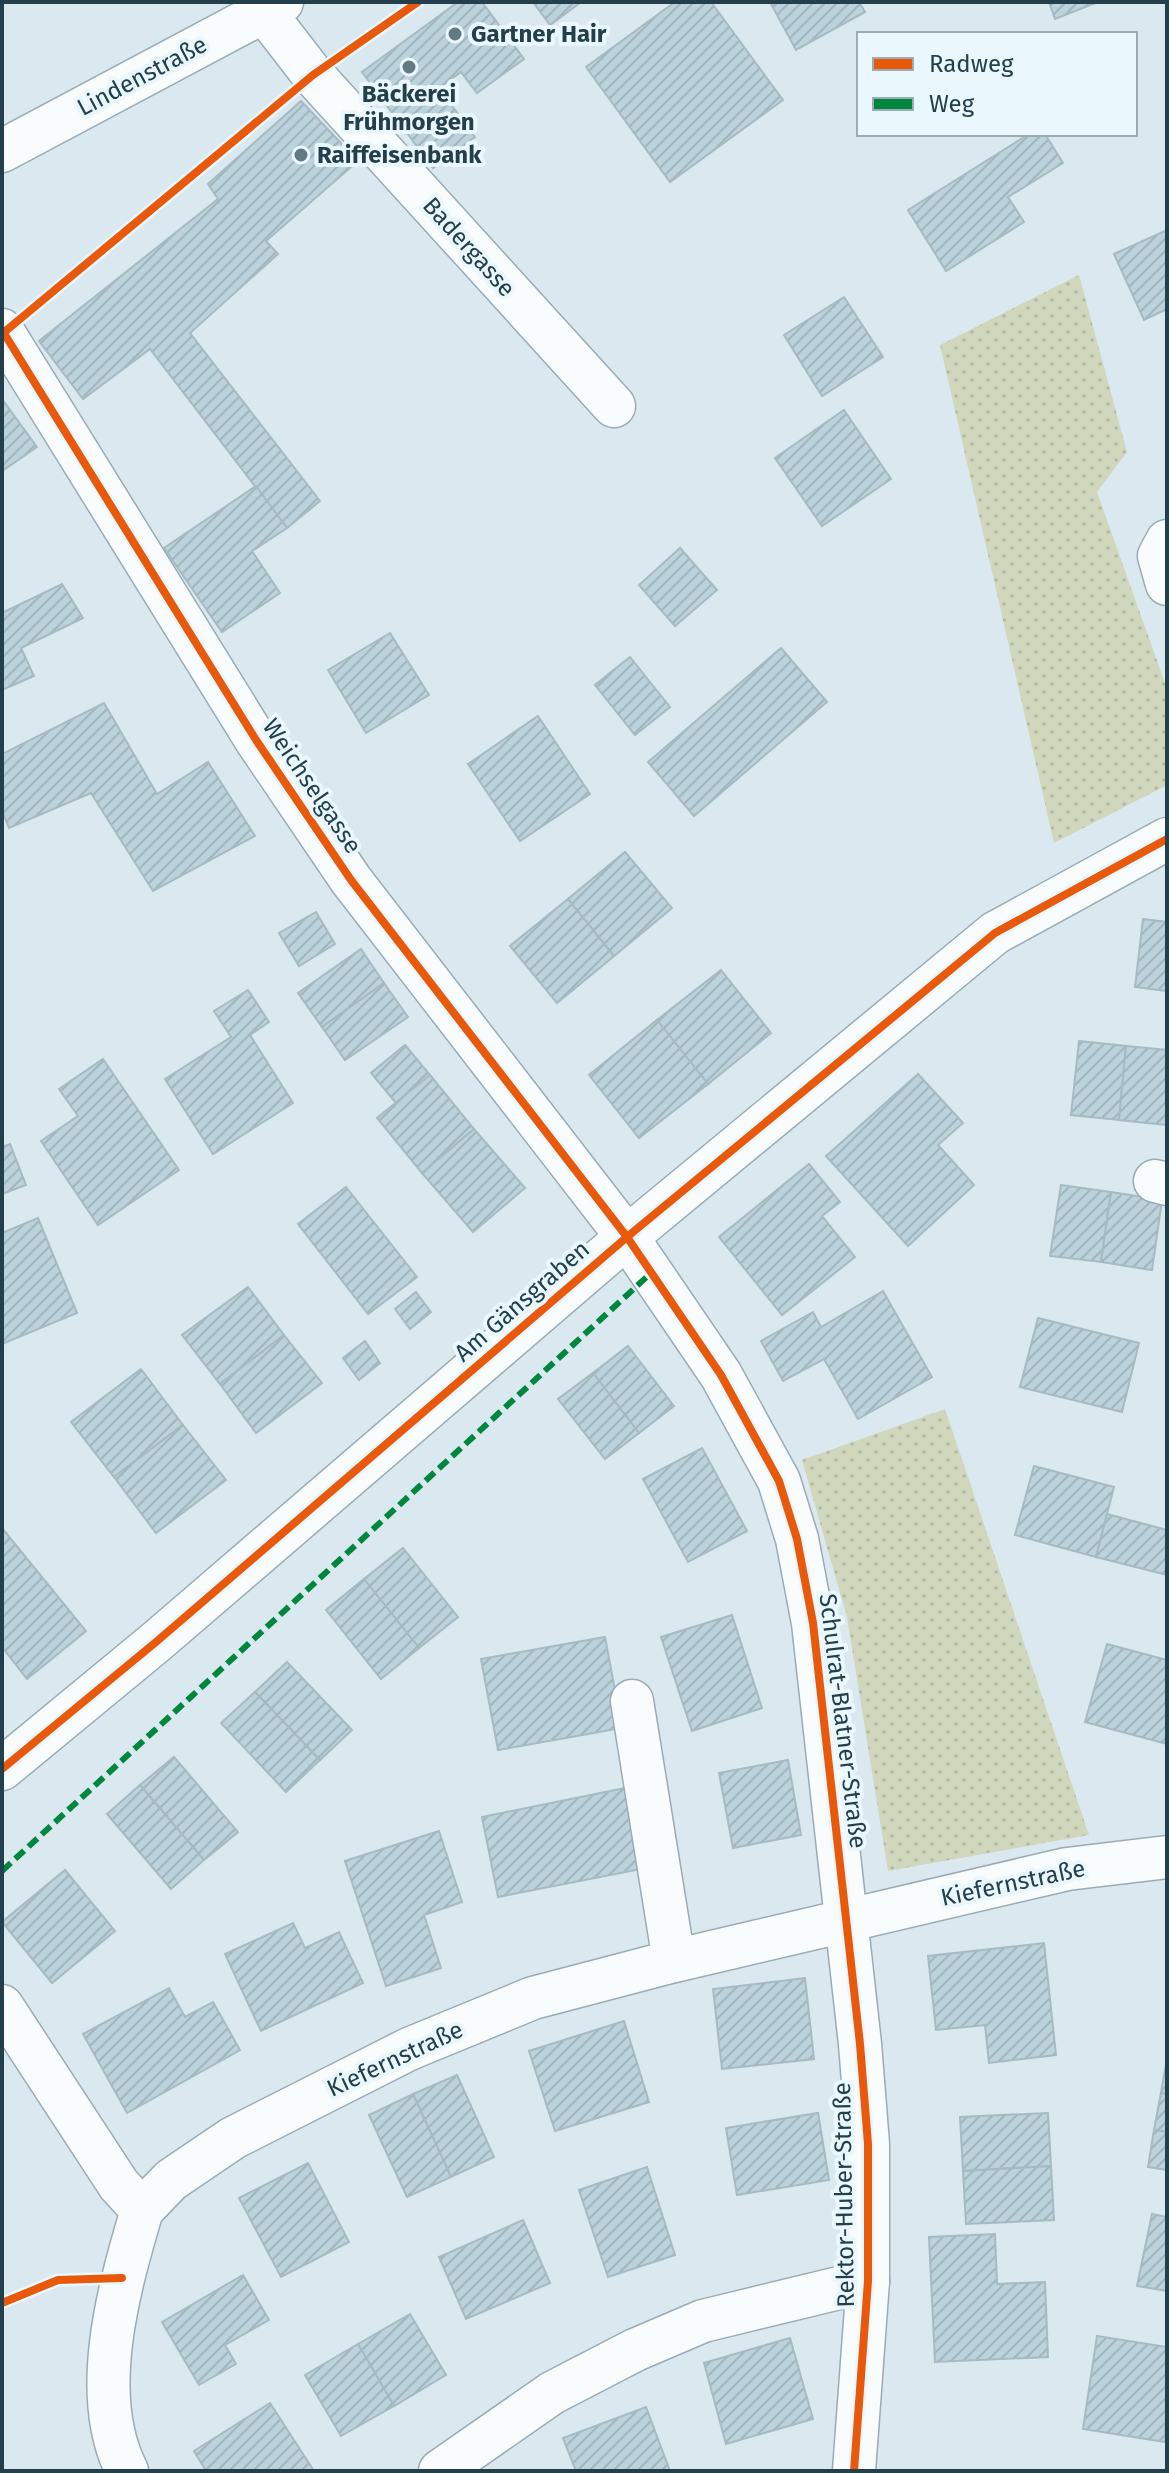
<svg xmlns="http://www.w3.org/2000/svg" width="1169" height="2473" font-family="'Fira Sans',sans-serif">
  <defs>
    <pattern id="grass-dots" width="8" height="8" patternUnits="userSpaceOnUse" patternTransform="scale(2)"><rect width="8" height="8" fill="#d1d7bd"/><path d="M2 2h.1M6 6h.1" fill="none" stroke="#b3baa4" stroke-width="1.8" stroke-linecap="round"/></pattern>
    <pattern id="building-hatch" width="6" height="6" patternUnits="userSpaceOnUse" patternTransform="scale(2)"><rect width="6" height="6" fill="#bcd2dc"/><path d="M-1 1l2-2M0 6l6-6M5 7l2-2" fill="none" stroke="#a1b5be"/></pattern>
  </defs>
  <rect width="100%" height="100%" fill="#dae8f0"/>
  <!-- grass -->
  <g fill="url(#grass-dots)">
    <path d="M1079,275l48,177 -30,40 70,197v96l-113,58 -114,-498z"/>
    <path d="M945,1409l144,426 -201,36 -41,-254 -45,-157z"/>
  </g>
  <!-- building -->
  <g fill="url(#building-hatch)" stroke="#a7bac3" stroke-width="2">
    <path d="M458,2h24l42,57 -47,34 -16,-21 -22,16 36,49 -42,31 -71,-96z"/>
    <path d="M533,2h48l-31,23z"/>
    <path d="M675,2h36l72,98 -113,82 -84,-115z"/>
    <path d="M770,2h89l6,10 -69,38z"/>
    <path d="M1049,2h49l-43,17z"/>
    <path d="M301,101l57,60 -92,80 12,13 -88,79 130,168 -33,27 -137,-179 -67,50 -44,-58 179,-142 -10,-15z"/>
    <path d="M1029,134h16l18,29 -55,34 16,25 -78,49 -38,-61z"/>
    <path d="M1167,230v79l-23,11 -30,-66z"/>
    <path d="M844,297l39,60 -61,39 -38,-61z"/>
    <path d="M2,399l35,48 -35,24z"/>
    <path d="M844,410l47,69 -69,47 -47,-68z"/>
    <path d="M256,486l31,42 -35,23 28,42 -58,39 -58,-84z"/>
    <path d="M680,548l37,42 -42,36 -36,-41z"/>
    <path d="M62,584l21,34 -62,30 13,28 -32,14v-77z"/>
    <path d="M390,633l39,62 -63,38 -38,-63z"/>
    <path d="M781,648l46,54 -133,114 -46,-54z"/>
    <path d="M630,657l40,50 -35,28 -40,-50z"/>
    <path d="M104,703l53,91 51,-32 47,74 -102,55 -62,-98 -82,35 -7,-17v-57z"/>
    <path d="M538,716l52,78 -70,47 -52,-77z"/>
    <path d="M625,852l47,56 -58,48 -46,-57z"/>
    <path d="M568,899l46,57 -57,47 -47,-57z"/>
    <path d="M316,912l19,32 -36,22 -20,-33z"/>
    <path d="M1143,919l24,3v69l-32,-4z"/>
    <path d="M361,949l23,34 -62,44 -24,-34z"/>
    <path d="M721,970l50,63 -63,51 -51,-64z"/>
    <path d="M384,983l24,34 -63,43 -23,-33z"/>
    <path d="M248,990l21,32 -19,13 43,68 -80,51 -48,-75 66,-42 -17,-26z"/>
    <path d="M657,1020l51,64 -69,54 -50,-63z"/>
    <path d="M1079,1041l47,5 -7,74 -48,-5z"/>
    <path d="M405,1045l25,30 -34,28 -25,-30z"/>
    <path d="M1126,1046l41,4 -1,75 -47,-5z"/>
    <path d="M103,1059l76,111 -81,55 -57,-84 37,-25 -19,-27z"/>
    <path d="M918,1074l45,49 -25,22 36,40 -66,61 -82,-90z"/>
    <path d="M430,1075l44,54 -52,44 -45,-55z"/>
    <path d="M474,1129l51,59 -52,44 -51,-59z"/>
    <path d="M10,1144l16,41 -24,9v-47z"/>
    <path d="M809,1164l31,38 -18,14 33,41 -73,58 -63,-78z"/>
    <path d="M1061,1185l50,7 -10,70 -51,-6z"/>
    <path d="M346,1187l71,90 -49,37 -70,-90z"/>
    <path d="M1111,1192l51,8 -10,70 -51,-8z"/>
    <path d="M38,1218l39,95 -75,31v-111z"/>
    <path d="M248,1287l36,48 -64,49 -38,-49z"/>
    <path d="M883,1291l49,86 -74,42 -34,-60 -41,22 -22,-40 52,-29 8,15z"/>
    <path d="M416,1292l15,20 -21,17 -15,-20z"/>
    <path d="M1038,1318l101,25 -17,69 -102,-25z"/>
    <path d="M284,1335l38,48 -66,50 -36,-49z"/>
    <path d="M365,1341l15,22 -21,17 -16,-22z"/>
    <path d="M628,1346l46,60 -35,27 -46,-60z"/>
    <path d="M141,1369l42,56 -69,52 -43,-55z"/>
    <path d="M593,1373l46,60 -34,26 -47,-60z"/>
    <path d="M183,1425l43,55 -70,53 -42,-56z"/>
    <path d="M702,1448l45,83 -59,31 -45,-83z"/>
    <path d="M1034,1466l80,21 -18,70 -81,-22z"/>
    <path d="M1107,1514l60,16v45l-71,-18z"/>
    <path d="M2,1528l84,103 -59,48 -25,-32z"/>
    <path d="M403,1548l55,69 -39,31 -55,-69z"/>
    <path d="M364,1579l55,69 -38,31 -55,-69z"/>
    <path d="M732,1615l30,93 -70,23 -31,-94z"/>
    <path d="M605,1637l17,91 -124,22 -17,-91z"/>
    <path d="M1107,1644l60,16v84l-82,-22z"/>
    <path d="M287,1662l65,68 -32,30 -65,-68z"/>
    <path d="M255,1692l65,68 -34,32 -65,-69z"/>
    <path d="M174,1757l64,75 -34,28 -64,-75z"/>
    <path d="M788,1760l13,75 -68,13 -14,-75z"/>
    <path d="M140,1785l64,75 -33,29 -64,-75z"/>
    <path d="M625,1788l16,81 -143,28 -16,-80z"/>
    <path d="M439,1831l23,71 -38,13 17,53 -55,18 -41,-125z"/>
    <path d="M65,1870l50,61 -63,52 -50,-61z"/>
    <path d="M293,1923l12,25 34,-16 24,51 -102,48 -36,-77z"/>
    <path d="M1044,1943l12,112 -67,8 -4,-38 -49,5 -8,-74z"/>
    <path d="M805,1978l9,81 -92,10 -9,-80z"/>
    <path d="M169,1988l16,29 28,-15 27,48 -113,63 -44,-79z"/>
    <path d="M624,2021l25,81 -94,29 -26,-80z"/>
    <path d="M1167,2058v36l-6,-1z"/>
    <path d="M457,2075l37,82 -43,20 -38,-83z"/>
    <path d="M1161,2093l6,1v38l-13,-2z"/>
    <path d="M413,2094l38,83 -44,20 -38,-82z"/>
    <path d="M818,2113l11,67 -92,15 -11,-67z"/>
    <path d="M1048,2113l3,53 -88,5 -3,-54z"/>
    <path d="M1154,2130l13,2v38l-19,-3z"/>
    <path d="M308,2163l41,79 -68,35 -42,-79z"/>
    <path d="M1051,2166l3,54 -88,4 -3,-53z"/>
    <path d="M647,2167l28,88 -67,22 -29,-87z"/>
    <path d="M1152,2214l15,3v74l-30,-5z"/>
    <path d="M523,2220l27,63 -84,36 -27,-62z"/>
    <path d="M995,2234l2,50 48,-2 3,75 -113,5 -6,-125z"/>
    <path d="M243,2275l26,45 -44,25 11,19 -37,21 -37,-63z"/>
    <path d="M410,2314l36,61 -52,31 -36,-62z"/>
    <path d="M1097,2336l70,11 -2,95 -82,-13z"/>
    <path d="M790,2338l23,81 -87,25 -22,-81z"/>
    <path d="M358,2344l36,62 -53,30 -36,-61z"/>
    <path d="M270,2403l44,68h-108l-12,-20z"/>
    <path d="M646,2407l24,64h-94l-13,-33z"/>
  </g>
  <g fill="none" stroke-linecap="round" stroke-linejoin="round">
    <!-- minor casing -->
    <g stroke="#99acb5" stroke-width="45">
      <g id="minor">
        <path d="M265,13l48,62 301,331"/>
        <path d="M2,151l280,-149"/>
        <path d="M2,330l254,410 95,140 276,357 94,138 58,106 18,58 16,84 47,421 8,100v137l-14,190"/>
        <path d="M1167,541l-8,15 8,28"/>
        <path d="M1155,1181l12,3"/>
        <path d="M632,1701l42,260"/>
        <path d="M2,1769l154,-127 471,-405 368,-304 172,-94"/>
        <path d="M2,2006l117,179 23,25c-23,78 -54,185 -15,261"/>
        <path d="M142,2210l29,-30 62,-42 176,-89 124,-51 141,-37 393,-92 100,-12"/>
        <path d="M440,2471l112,-78 83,-43 68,-29 165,-40"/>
      </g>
    </g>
    <!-- minor -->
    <use href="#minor" stroke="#f9fcfd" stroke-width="42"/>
    <!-- quiet -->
    <path stroke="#00873e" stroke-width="6" stroke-dasharray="12 6" stroke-linecap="butt" d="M2,1871l649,-598"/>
    <!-- cycleway casing -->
    <g stroke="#eaf7fd" stroke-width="13">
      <g id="cycleway">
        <path d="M2,330l254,410 95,140 276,357 94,138 58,106 18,58 16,84 47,421 8,100v137l-14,190"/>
        <path d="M2,334l311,-259 105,-73"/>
        <path d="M2,1769l154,-127 471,-405 368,-304 172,-94"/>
        <path d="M2,2303l56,-23 64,-2"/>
      </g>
    </g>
    <!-- cycleway -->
    <use href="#cycleway" stroke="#e8590c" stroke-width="8"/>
  </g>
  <!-- markers -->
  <g fill="#637a85" stroke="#eaf7fd" stroke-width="3">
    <circle cx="455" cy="34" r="8"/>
    <circle cx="409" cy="67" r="8"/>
    <circle cx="301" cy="155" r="8"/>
  </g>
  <g text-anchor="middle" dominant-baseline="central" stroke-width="8" stroke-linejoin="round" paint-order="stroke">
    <!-- poi labels -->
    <g font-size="24" font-weight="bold" fill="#233f4b" stroke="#eaf7fd" text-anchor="start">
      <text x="471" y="34">Gartner Hair</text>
      <text x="409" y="94" text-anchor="middle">Bäckerei<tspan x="409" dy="28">Frühmorgen</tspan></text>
      <text x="317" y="155">Raiffeisenbank</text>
    </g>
    <!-- street labels -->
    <g font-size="24" fill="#233f4b" stroke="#eaf7fd">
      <text transform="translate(142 76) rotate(-28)">Lindenstraße</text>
      <text transform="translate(469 247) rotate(48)">Badergasse</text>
      <text transform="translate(312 786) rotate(56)">Weichselgasse</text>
      <text transform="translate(522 1301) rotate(-41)">Am Gänsgraben</text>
      <text transform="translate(843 1721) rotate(83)">Schulrat-Blatner-Straße</text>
      <text transform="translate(1013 1883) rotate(-12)">Kiefernstraße</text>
      <text transform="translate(395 2059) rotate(-25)">Kiefernstraße</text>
      <text transform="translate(844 2195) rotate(-91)">Rektor-Huber-Straße</text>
    </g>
  </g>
  <!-- border -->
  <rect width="1169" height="2473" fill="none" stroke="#233f4b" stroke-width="8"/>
  <!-- legend -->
  <rect x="857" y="32" width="280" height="104" fill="#eaf7fd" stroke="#9aadb6" stroke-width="2"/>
  <rect x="873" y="58" width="40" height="12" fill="#e8590c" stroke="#9aadb6" stroke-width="2"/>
  <text x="929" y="72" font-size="24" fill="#233f4b">Radweg</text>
  <rect x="873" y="98" width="40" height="12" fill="#00873e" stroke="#9aadb6" stroke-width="2"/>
  <text x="929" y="112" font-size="24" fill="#233f4b">Weg</text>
</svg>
